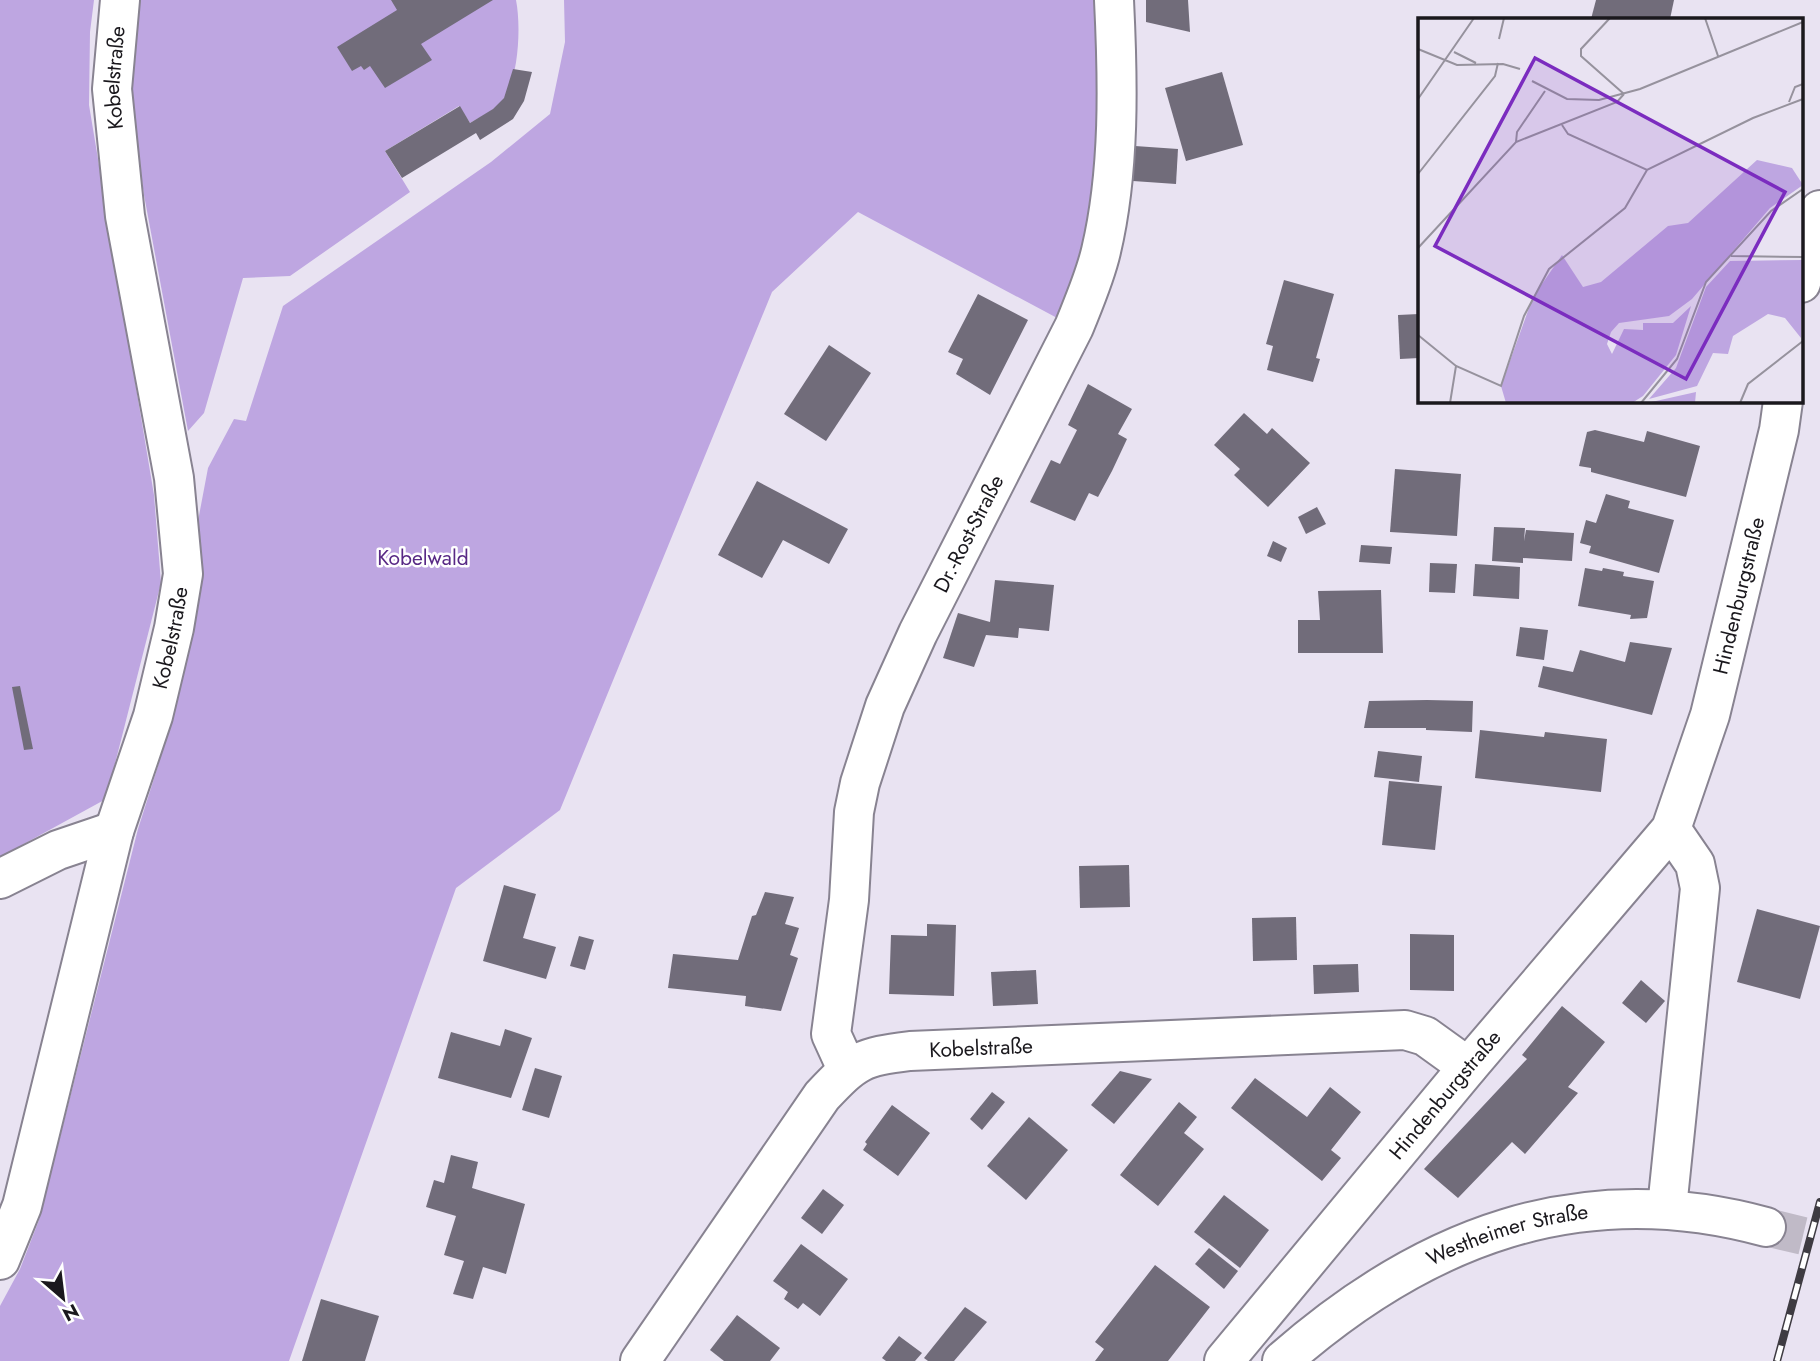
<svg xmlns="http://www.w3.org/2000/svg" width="1820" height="1361" font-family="Jost,sans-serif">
  <rect width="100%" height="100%" fill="#e9e3f2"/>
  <!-- green -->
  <g fill="#bea6e1">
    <path d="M0,0h94l-4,32 -1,73 65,390 7,88 -55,216 -106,58z"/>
    <path d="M138,0h378c5,25 3,74 -11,97 -7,12 -23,19 -35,26l-11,-17 -74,45 25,41 -120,84 -47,2 -39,135 -16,18 -44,-236 -13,-89 1,-65z"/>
    <path d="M564,0h550l1,62 -41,265 -216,-115 -86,80 -212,518 -104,78 -167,473h-289v-55l20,-37 19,-49 99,-391 20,-63 42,-191 -2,-54 10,-53 26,-49 12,2 37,-115 208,-144 59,-48 15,-72z"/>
  </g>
  <!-- building -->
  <g fill="#716c7a">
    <path d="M391,0h102l-72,44 11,16 -47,28 -15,-22 -6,4 -3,-4 -9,5 -15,-24 60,-37z"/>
    <path d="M1146,0h42l2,32 -44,-10z"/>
    <path d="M1596,0h78l-4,19h-79z"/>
    <path d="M513,69l19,3 -8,29 -11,18 -33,21 -4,-7 -74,45 -17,-27 75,-45 10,17 23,-14 11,-11z"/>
    <path d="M1222,72l21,73 -57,16 -21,-73z"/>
    <path d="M1135,146l43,3 -2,35 -43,-3z"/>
    <path d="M1284,280l50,14 -18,64 4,1 -7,23 -46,-12 6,-24 -7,-2z"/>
    <path d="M978,294l50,26 -38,75 -34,-21 7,-15 -15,-7z"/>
    <path d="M1419,314v44l-19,1 -2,-44z"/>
    <path d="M829,345l42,28 -45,68 -42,-27z"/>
    <path d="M1088,384l44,25 -14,25 9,5 -15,32 -14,26 -9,-4 -14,28 -45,-19 21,-42 9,4 17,-34 -9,-5z"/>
    <path d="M1244,413l23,21 5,-6 38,35 -42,44 -34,-32 6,-6 -26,-24z"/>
    <path d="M1595,430l49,12 3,-11 53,15 -14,51 -95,-25v-4l-12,-2 8,-34z"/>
    <path d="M1395,469l66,5 -4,62 -67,-4z"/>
    <path d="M757,481l91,48 -19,35 -46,-24 -21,38 -44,-23z"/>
    <path d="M1606,494l24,7 -2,7 46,12 -15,53 -70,-20 2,-7 -11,-3 6,-23 10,3z"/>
    <path d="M1317,507l9,17 -20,10 -8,-17z"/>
    <path d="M1494,527l31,1 -1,13 2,-11 48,3 -2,28 -49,-3v5l-31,-2z"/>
    <path d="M1273,541l14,7 -6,14 -14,-6z"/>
    <path d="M1361,545l31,2 -2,17 -31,-2z"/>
    <path d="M1430,563l27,1 -2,29 -26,-1z"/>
    <path d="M1475,564l45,3 -1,32 -46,-3z"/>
    <path d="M1585,568l17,3 1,-3 21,4 -1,4 31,5 -7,37 -17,1 1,-4 -53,-9z"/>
    <path d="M995,580l59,5 -5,46 -30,-3 -1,10 -32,-3 -12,32 -31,-9 15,-45 32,9z"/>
    <path d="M1381,590l2,63h-85v-33h22l-2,-29z"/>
    <path d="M1520,627l28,3 -4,30 -28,-4z"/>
    <path d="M1630,642l42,6 -20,67 -114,-28 5,-21 30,6 7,-22 45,12z"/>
    <path d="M20,686l13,63 -9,1 -12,-63z"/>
    <path d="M1427,700l46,1 -1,31 -46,-2v-2h-62l5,-27z"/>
    <path d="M1480,730l64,7 1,-5 62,7 -6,53 -126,-14z"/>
    <path d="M1378,751l44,5 -3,26 -45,-5z"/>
    <path d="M1389,781l53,5 -7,64 -53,-5z"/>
    <path d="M1129,865l1,42 -50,1 -1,-42z"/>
    <path d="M504,885l32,9 -13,44 33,9 -10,32 -63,-18z"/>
    <path d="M765,892l29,5 -9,27 14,4 -9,27 8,3 -17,53 -36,-5 1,-10 -78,-8 5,-34 65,6 14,-44 4,-1z"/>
    <path d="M1757,909l63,17 -20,73 -63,-17z"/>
    <path d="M1296,917l1,43 -44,1 -1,-43z"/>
    <path d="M927,924l29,1 -2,71 -65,-2 2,-59 36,1z"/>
    <path d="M1410,934l44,1v56l-44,-1z"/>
    <path d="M579,936l15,4 -9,30 -15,-4z"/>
    <path d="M1358,964l1,28 -45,2 -1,-29z"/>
    <path d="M1036,970l2,34 -45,2 -2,-34z"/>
    <path d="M1641,980l24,21 -19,22 -24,-20z"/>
    <path d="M1562,1006l43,36 -37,45 10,6 -53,61 -13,-12 -54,56 -34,-29 103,-110 -5,-4z"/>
    <path d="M505,1029l27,9 -21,60 -73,-20 13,-46 49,14z"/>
    <path d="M535,1068l27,8 -13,42 -27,-8z"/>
    <path d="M1120,1071l32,8 -38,45 -23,-19z"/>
    <path d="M1255,1078l52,39 23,-30 31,25 -30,38 10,8 -19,23 -91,-73z"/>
    <path d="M992,1092l13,10 -23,28 -12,-11z"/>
    <path d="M1179,1102l18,15 -13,16 20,16 -46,57 -38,-31z"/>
    <path d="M892,1105l38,28 -32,43 -35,-26 4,-6 -2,-2z"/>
    <path d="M1029,1117l39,33 -42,50 -39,-34z"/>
    <path d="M451,1155l27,7 -6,26 53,16 -19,70 -23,-7 -10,32 -20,-5 11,-33 -20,-6 12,-39 -30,-9 8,-27 10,3z"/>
    <path d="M823,1189l21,16 -22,29 -21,-16z"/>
    <path d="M1224,1195l45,35 -29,38 -46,-36z"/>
    <path d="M801,1244l47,35 -28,37 -17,-13 -5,6 -14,-10 4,-7 -15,-11z"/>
    <path d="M1209,1248l29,23 -14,18 -29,-25z"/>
    <path d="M1155,1265l55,42 -42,54h-73l9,-12 -9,-7z"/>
    <path d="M321,1299l58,17 -14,45h-63z"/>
    <path d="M965,1307l22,15 -33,39h-26l-4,-3z"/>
    <path d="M737,1315l43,33 -10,13h-46l-14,-11z"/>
    <path d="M899,1336l23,17 -7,8h-29l-4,-3z"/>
  </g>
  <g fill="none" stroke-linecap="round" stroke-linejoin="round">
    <!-- minor-tunnel -->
    <path stroke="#c0bac7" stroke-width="38" stroke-dasharray="38 19" stroke-linecap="butt" d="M1766,1227l54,13"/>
    <!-- minor casing -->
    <g stroke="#888391" stroke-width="42">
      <g id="minor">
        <path d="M1801,283l19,-73"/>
        <path d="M0,879l58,-29 56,-19"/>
        <path id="s1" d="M847,1069l-16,-35 18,-134 5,-88 6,-29 25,-77 33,-73 156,-306c10,-25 21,-50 27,-76 19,-80 17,-170 13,-251"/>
        <path d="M1667,1208l33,-320 -5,-24 -24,-35"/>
        <path id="s2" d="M0,1260l22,-54 92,-375 39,-115 21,-88 9,-54 -9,-96 -49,-262 -13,-127 8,-89"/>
        <path id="s3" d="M640,1361l182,-265c34,-36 39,-39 88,-45l495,-21 20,6 43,31"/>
        <path id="s4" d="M1224,1361l244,-294 203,-238 39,-114 69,-285 4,-29"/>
        <path id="s5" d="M1282,1361c141,-124 297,-185 484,-134"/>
      </g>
    </g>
    <!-- minor -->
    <use href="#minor" stroke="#fff" stroke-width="38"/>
    <!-- rail casing -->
    <g stroke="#3e3b42" stroke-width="8">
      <path id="rail" d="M1777,1361l43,-159"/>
    </g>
    <!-- rail -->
    <use href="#rail" stroke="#fff" stroke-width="5" stroke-dasharray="16" stroke-linecap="butt"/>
  </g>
  <g text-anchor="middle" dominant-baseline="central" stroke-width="5" stroke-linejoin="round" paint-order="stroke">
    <!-- street labels -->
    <g font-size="21" fill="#1a181d" stroke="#fff">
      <text stroke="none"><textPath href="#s2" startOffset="1213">Kobelstraße</textPath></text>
      <text stroke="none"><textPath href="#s1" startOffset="564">Dr.-Rost-Straße</textPath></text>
      <text stroke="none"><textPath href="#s4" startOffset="938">Hindenburgstraße</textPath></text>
      <text stroke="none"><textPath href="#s2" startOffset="646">Kobelstraße</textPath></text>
      <text stroke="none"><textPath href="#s3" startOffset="495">Kobelstraße</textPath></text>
      <text stroke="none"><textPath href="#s4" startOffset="346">Hindenburgstraße</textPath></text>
      <text stroke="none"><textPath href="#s5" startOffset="262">Westheimer Straße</textPath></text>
    </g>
    <!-- park labels -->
    <g font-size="21" fill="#582985" stroke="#fff">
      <text x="423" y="558">Kobelwald</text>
    </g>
  </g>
  <!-- overview -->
  <g transform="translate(1418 18)">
    <rect width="385" height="385" fill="#e9e3f2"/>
    <path d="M339,142l35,8 11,17 -33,23 -78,91 -23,17 -50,7 -8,9 -4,12 5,10 12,-25 19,1v-7h30l18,-17 -15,49 -33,41 -11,7h-126l-5,-17 32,-89 29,-42 21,32 18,-5 67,-56 20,-3zM385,242l-2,78 -16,-20 -17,-4 -35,22 -5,18 -15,-1 -16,33 -48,13 27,-31 30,-81 24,-26zM278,374l-1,11h-48z" fill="#bea6e1"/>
    <path fill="none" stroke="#96929d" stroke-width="2" d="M192,0l-29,31v7l43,38M287,0l13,38M81,21l5,-21M0,31l39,16 46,-1 17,5M36,34l22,11M114,63l35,18 32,1 41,-11 163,-67M0,81l56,-81M371,84l6,-15 8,-3M144,107l6,9 79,36 106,-52 50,-19M98,124l1,-10 28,-41M0,156l77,-98 3,-13M0,230l98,-106 101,-40 7,-8M313,238l72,1M0,317l38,31 45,20 23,-70 25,-47 76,-61 22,-38M32,385l6,-37M223,385l36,-44 29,-77 65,-71 32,-22M322,385l8,-19 55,-43"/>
    <path fill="#7b2cbf" fill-opacity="0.15" stroke="#7b2cbf" stroke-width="3.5" d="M117,40l250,134 -99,187 -251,-133z"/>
    <rect width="385" height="385" fill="none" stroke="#1a181d" stroke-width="3.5"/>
  </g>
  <!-- north arrow -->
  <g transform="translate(63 1298) rotate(152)" stroke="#ffffff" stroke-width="5" paint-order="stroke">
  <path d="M0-5L12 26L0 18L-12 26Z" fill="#1a181d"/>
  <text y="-10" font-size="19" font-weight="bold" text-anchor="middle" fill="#1a181d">N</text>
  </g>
</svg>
